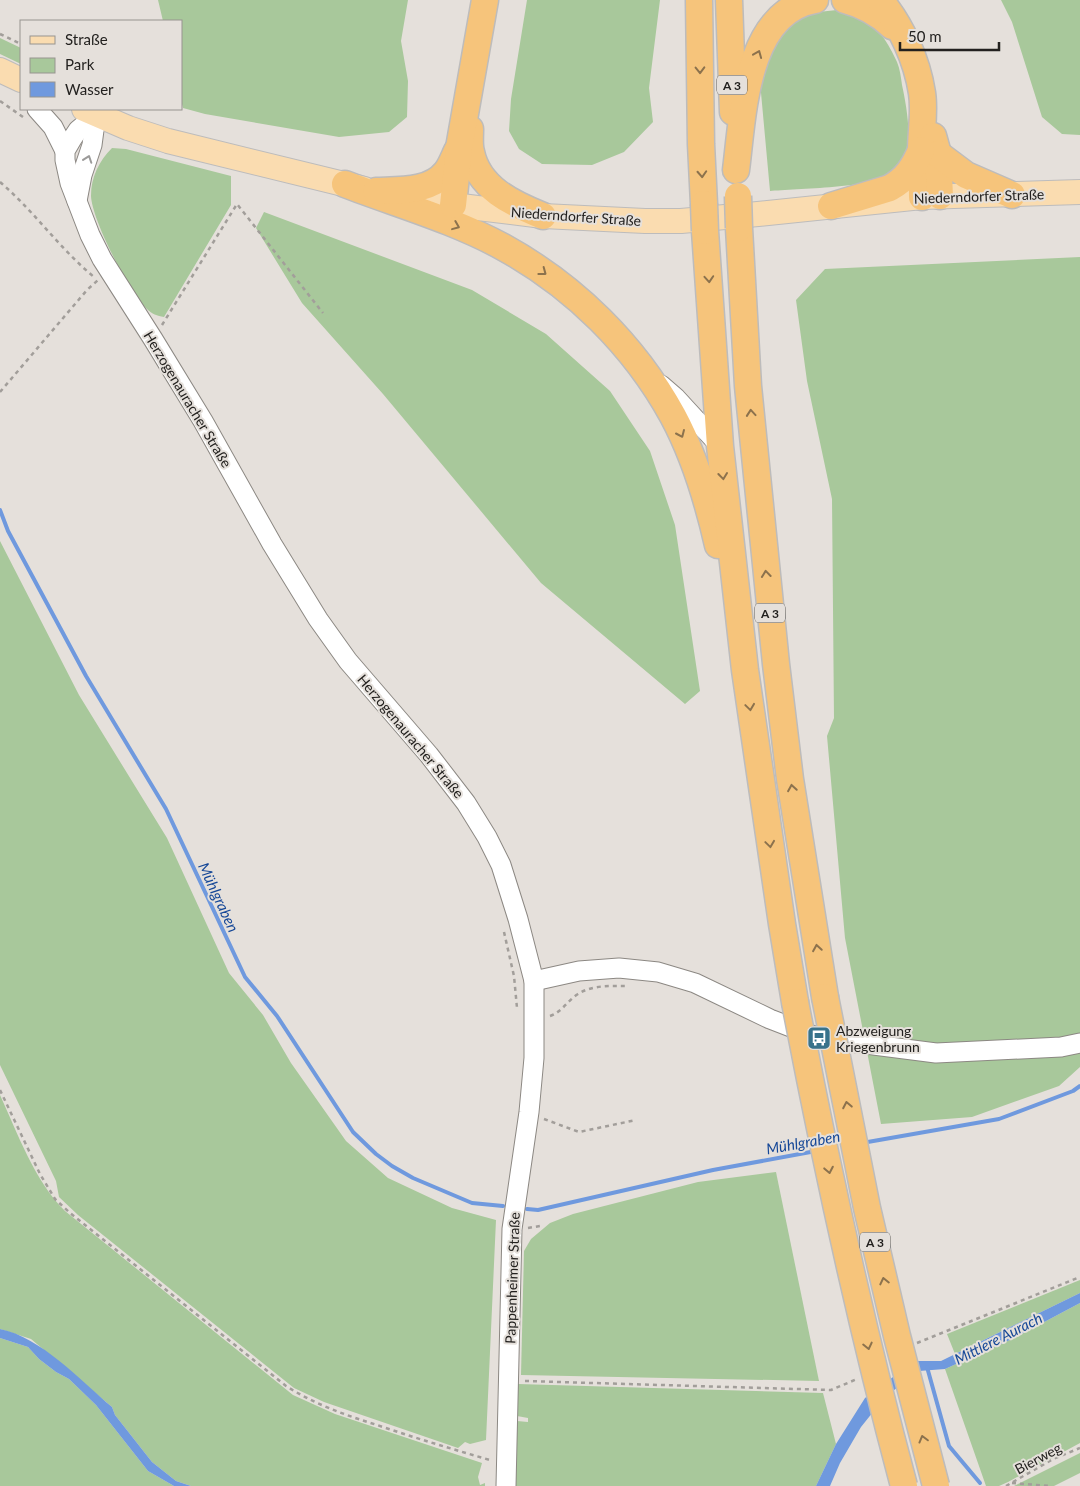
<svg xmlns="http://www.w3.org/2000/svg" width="1080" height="1486" font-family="Lato,sans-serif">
  <rect width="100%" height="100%" fill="#e5e0db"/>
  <!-- green -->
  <g fill="#a8c89b">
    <path d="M158,0h250l-7,41 7,40 -1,36 -18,15 -50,5 -134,-23 -22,-6 -2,-8v-79h-18z"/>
    <path d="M527,0h133l-11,88 4,34 -29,30 -32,13 -50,-1 -23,-15 -10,-18 2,-32z"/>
    <path d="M1001,0h79v135l-18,-1 -20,-17 -30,-95z"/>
    <path d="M837,10c18,4 33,11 45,26 6,7 11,18 15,26 3,7 4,16 5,23 5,23 15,75 -8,90 -17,12 -100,14 -124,16l-11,-120 10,-26 23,-23 17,-9z"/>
    <path d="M0,38l21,10v16l-21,-10z"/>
    <path d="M112,148l14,1 105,27v29l-67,112c-7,-1 -12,-3 -17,-8 -18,-17 -55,-89 -56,-113 0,-19 8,-35 21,-48z"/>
    <path d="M264,212l208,78 74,44 64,57 40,60 25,74 25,166 -15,13 -144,-121 -158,-189 -81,-91 -46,-75z"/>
    <path d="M1080,257v810l-21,19 -87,31 -91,7 -36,-186 -18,-202 7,-18 -2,-219 -25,-118 -11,-81 29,-31z"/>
    <path d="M0,541l79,154 88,143 62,135 34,42 28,48 55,78 42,37 64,30 44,12 -10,220 -16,4 -5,-2 -7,6 -134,-46 -30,-14 -216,-173 -19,-18 -3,-16 -56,-116z"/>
    <path d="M0,1095c18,39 34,85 65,116l228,184 42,19 147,49 -4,14 2,8 5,-2v3h-294l-15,-5 -24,-19 -37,-47 -3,-8 -81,-68 -31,-10z"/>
    <path d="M776,1172l43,209 -298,-6 3,-124 7,-12 19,-16 23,-9 125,-32z"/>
    <path d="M1080,1280v13l-125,61 -8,-20z"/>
    <path d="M1080,1303v140l-72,39 -9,4h-13l-41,-117 67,-30z"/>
    <path d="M0,1338l28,9 11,12 17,13 13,7 27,26 52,66 26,15h-174z"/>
    <path d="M518,1384l305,9 13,51 -20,42h-304l1,-60 4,-5 11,1v-4l-11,-2 -4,-5 1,-25z"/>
    <path d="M1080,1453v20l-26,13h-40z"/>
  </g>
  <!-- water -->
  <g fill="#6f99de">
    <path d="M1080,1293v10l-68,36 -67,30 -26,2 -34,26 -24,30 -21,36 -10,23h-14l20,-42 29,-46 32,-24 20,-13h24z"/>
    <path d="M0,1329c41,8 81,52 112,78l3,8 37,47 24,19 15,5h-17l-26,-15 -52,-66 -27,-26 -13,-7 -17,-13 -11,-12 -28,-9z"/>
  </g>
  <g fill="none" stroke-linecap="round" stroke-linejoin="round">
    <!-- stream -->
    <g stroke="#6f99de" stroke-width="4">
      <path d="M0,510l8,21 78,145 80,133 79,168 32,39 76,116 23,22 16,12 21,12 59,25 31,3"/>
      <path d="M862,1143l137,-24 74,-28 7,-5"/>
      <path d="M527,1209l11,1 175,-40 103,-19"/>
      <path d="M927,1367l22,79 31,37"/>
    </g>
    <!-- minor casing -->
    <g stroke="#8c8883" stroke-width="21">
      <g id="minor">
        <path d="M37,109l16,18 12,24"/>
        <path d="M96,115l-18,15 -6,9 -7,12v9l5,23 20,52 12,24 51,80 50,82 69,123 46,75 30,42 81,94 37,48 21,34 14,28 17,54 16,62v77l-5,54 -17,117 -6,257"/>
        <path d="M77,201l5,-26 10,-30 4,-30"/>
        <path d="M661,385l15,13 44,48"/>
        <path d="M534,981l45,-10 40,-3 39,4 37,11 75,36 49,19 117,15 125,-6 19,-4"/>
      </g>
    </g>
    <!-- major casing -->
    <g stroke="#bdbcbc" stroke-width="26">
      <g id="major">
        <path d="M0,70l21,10"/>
        <path d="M84,109l44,19 40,13 196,48"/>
        <path d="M400,195l53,10 90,11 102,5h36l77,-7 164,-17 158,-5"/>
      </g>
    </g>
    <!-- highway casing -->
    <g stroke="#bdbcbc" stroke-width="29">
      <g id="highway">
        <path d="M699,0l2,144 3,60"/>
        <path d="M729,0l4,112"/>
        <path d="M845,0c19,5 33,13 47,26"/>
        <path d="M880,0c21,25 37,60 42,93 3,19 -1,39 -1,58 0,15 1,30 1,46"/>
        <path d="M470,129c0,7 -1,16 1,23 7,36 42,52 72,64"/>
        <path d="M933,136l5,18 2,42"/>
        <path d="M938,154l28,21 46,20"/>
        <path d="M736,170c7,-54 9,-158 79,-170"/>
        <path d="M345,184c52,20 109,36 158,63 71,39 131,98 170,169 21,39 35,85 45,129"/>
        <path d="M376,191c24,-1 54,1 70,-19 5,-6 8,-15 11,-21"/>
        <path d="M453,205l6,-57 26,-148"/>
        <path d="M831,206l59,-18c16,-9 24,-21 31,-38"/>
        <path d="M739,228l9,158 28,278 14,115 35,218"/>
        <path d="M705,231l15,215 25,224 37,254 13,78"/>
      </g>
    </g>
    <!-- path -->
    <g stroke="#a29e9a" stroke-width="2.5" stroke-dasharray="4 4" stroke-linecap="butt">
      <path d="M0,34l21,10"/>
      <path d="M0,101l23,16"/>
      <path d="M0,182c34,29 59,66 94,95"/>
      <path d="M162,325l75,-121 86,109"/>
      <path d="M0,392l87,-102 11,-10"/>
      <path d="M504,932l10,44 3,32"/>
      <path d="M550,1016c12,-4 17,-15 28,-22 14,-9 31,-8 47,-8"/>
      <path d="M0,1090l40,84 15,25 15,14 216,173c28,18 59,29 91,39 38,13 75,24 113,35"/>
      <path d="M544,1119l35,13 57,-12"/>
      <path d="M528,1228l12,-2"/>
      <path d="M917,1343l163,-66"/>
      <path d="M525,1381l306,9 26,-11"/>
      <path d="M1012,1483l38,3"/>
      <path d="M1006,1486l47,-27 27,-11"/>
    </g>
    <!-- minor -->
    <use href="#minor" stroke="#fff" stroke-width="19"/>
    <!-- major -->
    <use href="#major" stroke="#fadcb0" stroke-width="24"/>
    <!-- highway -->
    <use href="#highway" stroke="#f6c47b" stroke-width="26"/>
    <!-- highway-bridge casing -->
    <g stroke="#bdbcbc" stroke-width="29" stroke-linecap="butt">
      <g id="highway-bridge">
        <path d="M738,196l1,32"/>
        <path d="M704,204l1,27"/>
        <path d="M825,997l42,211 30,128 39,150"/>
        <path d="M795,1002c31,163 66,324 109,484"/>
      </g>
    </g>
    <!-- highway-bridge -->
    <use href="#highway-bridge" stroke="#f6c47b" stroke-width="26"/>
  </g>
  <!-- one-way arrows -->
  <defs><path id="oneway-chevron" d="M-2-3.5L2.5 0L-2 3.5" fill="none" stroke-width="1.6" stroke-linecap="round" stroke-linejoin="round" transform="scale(1.25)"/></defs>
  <g stroke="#8c724d">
    <use href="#oneway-chevron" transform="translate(758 54) rotate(-68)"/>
    <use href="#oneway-chevron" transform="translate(700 70) rotate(89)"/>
    <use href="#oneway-chevron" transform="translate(702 174) rotate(87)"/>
    <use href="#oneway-chevron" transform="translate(456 226) rotate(22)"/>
    <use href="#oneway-chevron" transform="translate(543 272) rotate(37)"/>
    <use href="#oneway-chevron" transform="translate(709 279) rotate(86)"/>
    <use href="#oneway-chevron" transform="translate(751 413) rotate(-95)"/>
    <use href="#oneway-chevron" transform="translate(681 434) rotate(66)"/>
    <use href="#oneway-chevron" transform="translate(723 476) rotate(83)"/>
    <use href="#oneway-chevron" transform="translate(766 574) rotate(-96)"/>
    <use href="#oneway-chevron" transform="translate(750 707) rotate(82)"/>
    <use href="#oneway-chevron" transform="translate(792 788) rotate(-99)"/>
    <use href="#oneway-chevron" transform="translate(770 844) rotate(82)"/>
    <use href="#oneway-chevron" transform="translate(817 948) rotate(-99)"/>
    <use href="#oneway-chevron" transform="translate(847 1105) rotate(-101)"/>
    <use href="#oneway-chevron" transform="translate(829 1170) rotate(79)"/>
    <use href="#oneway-chevron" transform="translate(884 1281) rotate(-103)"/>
    <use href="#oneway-chevron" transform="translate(868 1346) rotate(77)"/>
    <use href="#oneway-chevron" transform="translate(923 1439) rotate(-105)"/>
  </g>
  <use stroke="#9c9b9a" href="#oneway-chevron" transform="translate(88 159) rotate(-71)"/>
  <!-- icons -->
  <defs>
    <g id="bus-square" transform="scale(1.25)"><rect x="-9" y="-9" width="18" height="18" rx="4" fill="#38728b" stroke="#e5e0db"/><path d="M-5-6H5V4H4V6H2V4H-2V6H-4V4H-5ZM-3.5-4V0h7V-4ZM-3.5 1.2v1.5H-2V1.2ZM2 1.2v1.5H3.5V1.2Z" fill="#fff"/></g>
  </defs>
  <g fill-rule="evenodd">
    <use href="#bus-square" x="819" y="1038"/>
  </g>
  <g text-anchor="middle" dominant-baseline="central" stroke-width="4" stroke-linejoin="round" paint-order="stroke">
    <!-- shield labels -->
    <g fill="#e5e0db" stroke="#5d5a57" stroke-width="1">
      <rect x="717" y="75.5" width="30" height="19" rx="4"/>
      <rect x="755" y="603.5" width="30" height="19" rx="4"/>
      <rect x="860" y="1232.5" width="30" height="19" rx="4"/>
    </g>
    <g font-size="12" font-weight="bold" fill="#23211f">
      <text x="732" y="85">A 3</text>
      <text x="770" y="613">A 3</text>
      <text x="875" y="1242">A 3</text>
    </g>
    <!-- street labels -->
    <g font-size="14" fill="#23211f" stroke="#e5e0db">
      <text transform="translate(979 196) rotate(-2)">Niederndorfer Straße</text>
      <text transform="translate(576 216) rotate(4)">Niederndorfer Straße</text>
      <text transform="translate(188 399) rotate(59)">Herzogenauracher Straße</text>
      <text transform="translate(411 736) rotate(50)">Herzogenauracher Straße</text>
      <text transform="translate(512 1278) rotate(-88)">Pappenheimer Straße</text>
      <text transform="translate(1038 1458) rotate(-28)">Bierweg</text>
    </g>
    <!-- poi labels -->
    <g font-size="14" fill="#23211f" stroke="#e5e0db" text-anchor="start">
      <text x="836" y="1030">Abzweigung<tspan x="836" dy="16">Kriegenbrunn</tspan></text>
    </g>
    <!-- water labels -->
    <g font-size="15" font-style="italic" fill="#154797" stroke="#e5e0db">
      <text transform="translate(219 897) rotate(65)">Mühlgraben</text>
      <text transform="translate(803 1142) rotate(-10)">Mühlgraben</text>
      <text transform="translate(998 1338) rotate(-27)">Mittlere Aurach</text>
    </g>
  </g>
  <!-- legend -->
  <rect x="20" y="20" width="162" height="90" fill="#e5e0db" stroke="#979490"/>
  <rect x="30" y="36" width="25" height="8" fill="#fadcb0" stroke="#979490"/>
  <text x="65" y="45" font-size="15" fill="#23211f">Straße</text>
  <rect x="30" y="58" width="25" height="15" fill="#a8c89b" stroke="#979490"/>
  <text x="65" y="70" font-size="15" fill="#23211f">Park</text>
  <rect x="30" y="82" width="25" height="15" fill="#6f99de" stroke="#979490"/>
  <text x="65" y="95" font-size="15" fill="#23211f">Wasser</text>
  <!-- scale -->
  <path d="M900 42v8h99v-8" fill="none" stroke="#23211f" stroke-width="2.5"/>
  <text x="908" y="42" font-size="15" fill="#23211f" stroke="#e5e0db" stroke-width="4" paint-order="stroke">50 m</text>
</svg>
